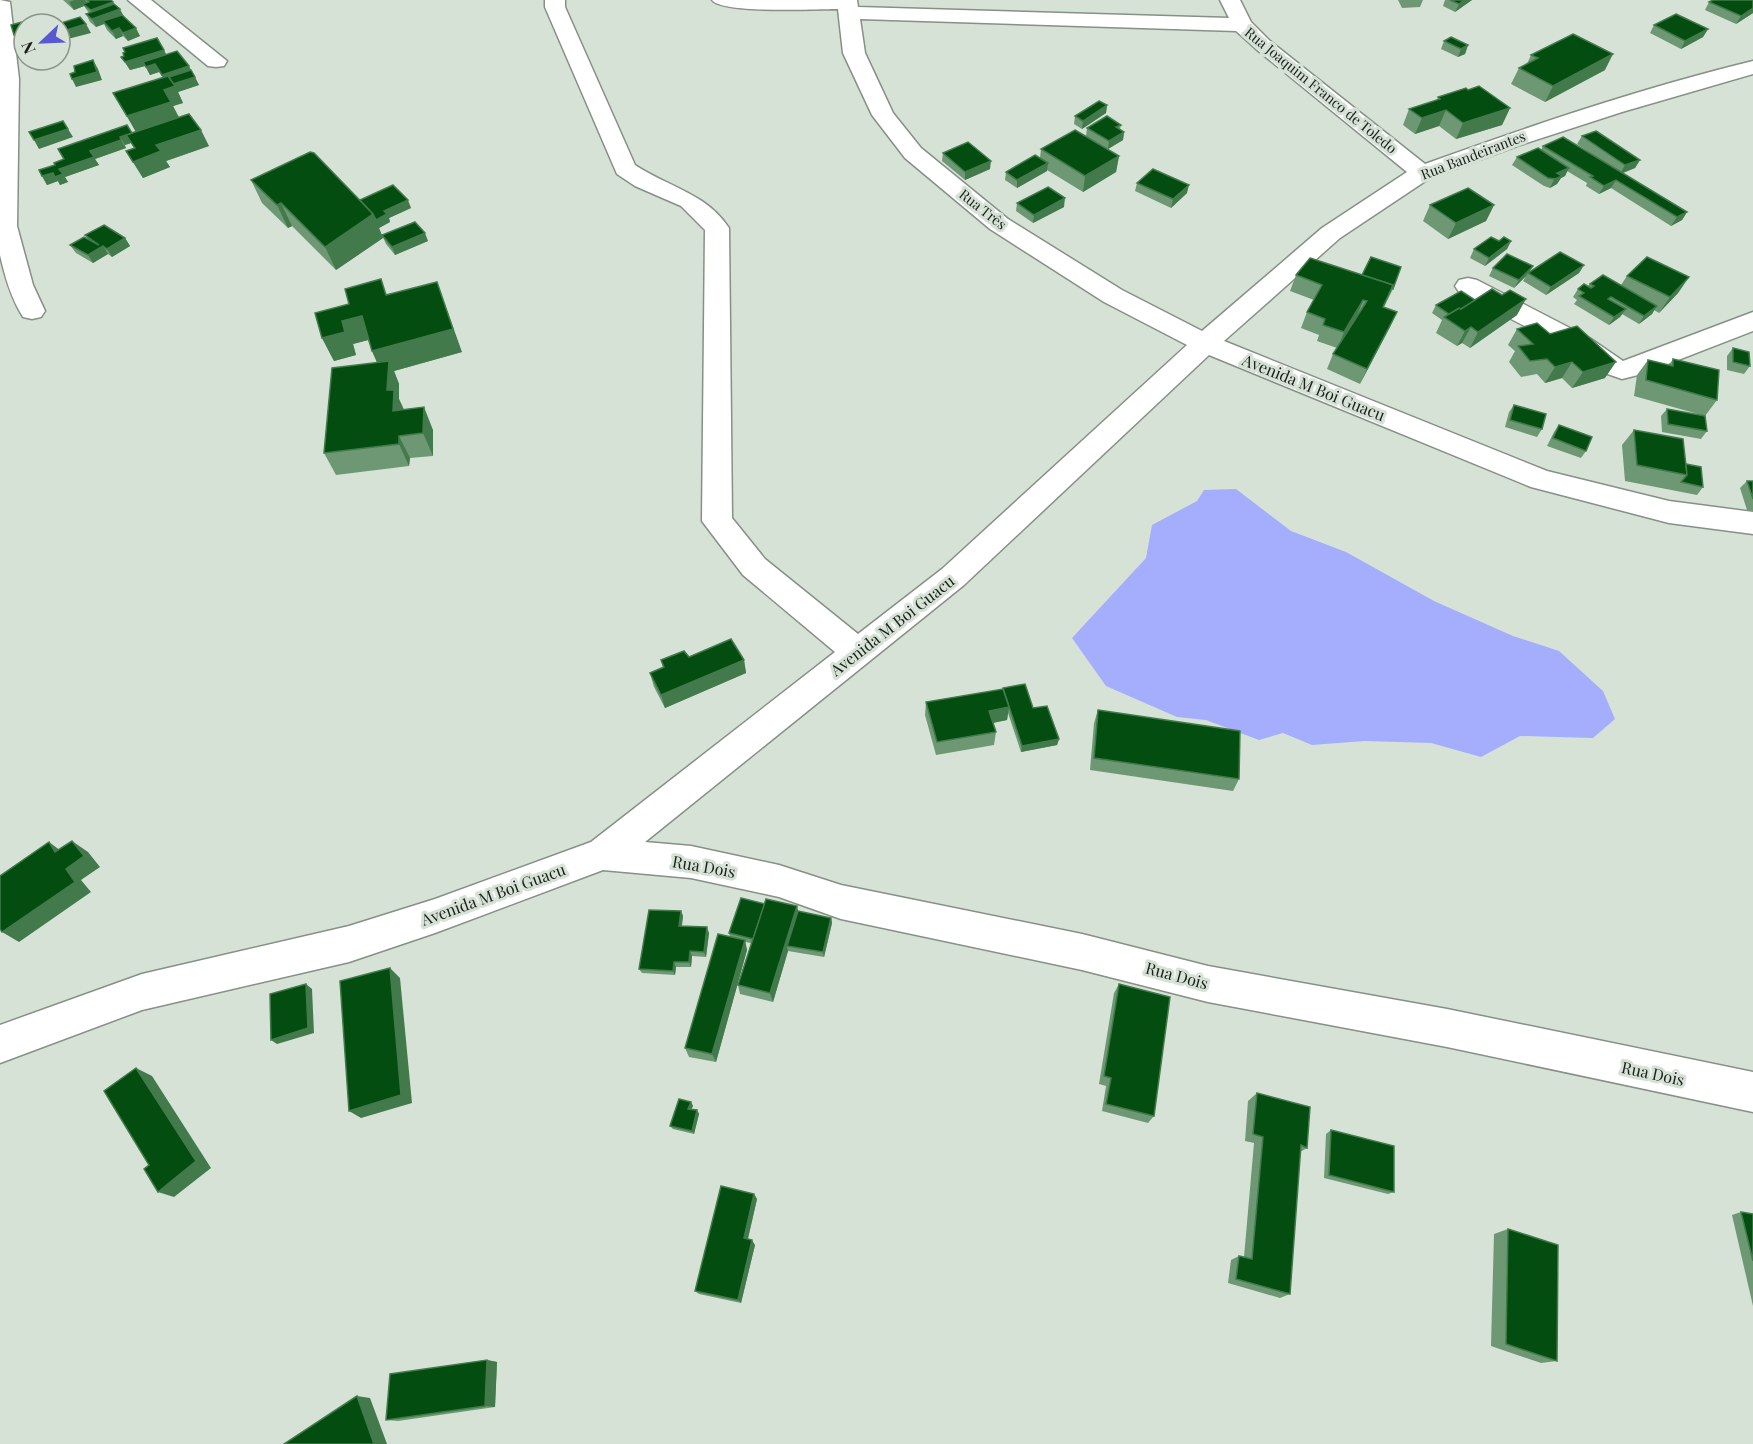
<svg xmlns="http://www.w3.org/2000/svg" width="1753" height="1444" font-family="'Playfair Display',serif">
  <rect width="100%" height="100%" fill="#d7e2d7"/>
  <!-- water -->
  <path fill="#a4aefc" d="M1236,489l55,42 55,21 88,49 79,35 46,15 44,40 12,28 -22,19 -73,-2 -39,21 -50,-14 -66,-2 -53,4 -29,-12 -24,7 -53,-20 -29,-3 -71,-31 -34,-48 74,-80 6,-33 45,-24 7,-11z"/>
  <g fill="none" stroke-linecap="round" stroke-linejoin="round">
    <!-- street casing -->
    <g stroke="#869086" stroke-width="3">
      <g id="street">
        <path d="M0,0l10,2 9,77 -2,147 16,59 12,26 -4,6 -9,2 -9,-2c-12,-19 -18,-40 -23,-62z"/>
        <path d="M128,0h23l76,61 -3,5 -8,1 -8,-1z"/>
        <path d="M545,0h20v7l70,158c33,22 71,28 94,63l3,290 33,41 93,75 84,-65 245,-224 -83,-43 -114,-73 -85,-71 -33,-43 -29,-62 -5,-44c-21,0 -116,5 -126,-9h145l1,7 371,11 -9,-18h20l11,22 19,19 155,123c108,-39 217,-76 328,-103v13l-131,38 -105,34 -87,32 -90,60 -116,103 323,130 122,30 84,11v22l-84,-11 -138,-36 -322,-132 -245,230 -319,257 46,4 88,19 62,20 241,49 126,32 239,43 306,63v40l-306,-65 -239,-45 -126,-32 -241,-51 -62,-22 -88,-19 -88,-8 -168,63 -86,29 -207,48 -142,53v-38l142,-51 207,-48 86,-27 156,-57 244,-190 -92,-77 -41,-54 3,-291 -24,-24 -46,-20 -18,-12 -72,-167zM860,19l376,12 20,18 151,123 -85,56 -120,103 -80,-41 -114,-71 -87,-71 -28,-35 -28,-60z"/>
        <path d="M1468,278l9,2 114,59 32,22 130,-49v19l-111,43 -20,5 -23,-8 -26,-20 -114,-59 -4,-6 4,-6z"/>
      </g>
    </g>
    <!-- street -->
    <use href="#street" fill="#fff" fill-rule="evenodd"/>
  </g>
  <!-- wall -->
  <g fill="#6e9874">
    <path d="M63,0h48l29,36 -12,5 -5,-5 -7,3 -9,-9 -3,-6 -8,3 -6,-5 -4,-8 3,-1 -5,-7 -10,4z"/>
    <path d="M1398,0h25l-3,7 -18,1z"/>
    <path d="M1445,0h27l-17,12 -12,-6z"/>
    <path d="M1753,0v13l-17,11 -31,-14 4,-8z"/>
    <path d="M1654,25l54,4 -5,8 -22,12 -31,-16z"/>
    <path d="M1444,41l24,4 -3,9 -7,3 -17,-8z"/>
    <path d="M166,54l25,17 8,14 -21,7 5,11 -10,3 6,11 30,29 -43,15 4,6 -27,11 -17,-27 8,-3 -3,-5 -6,2 1,3 -31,11 4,6 -34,12 3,5 -8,3 -2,-4 -11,4 -5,-9 13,-11 81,-33 -23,-39 50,-15 -4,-6 -9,3 -5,-9 -15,4 -9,-13z"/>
    <path d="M1531,55l74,15 -60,32 -34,-18 8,-16 8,-4z"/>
    <path d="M1468,90l42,18 -8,17 -46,14 -17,-13 -24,8 -12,-9 6,-16 28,-9 1,-3z"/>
    <path d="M1107,105l-1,8 -24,16 -8,-5 1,-8z"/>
    <path d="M1121,125l-1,4 4,3 -1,8 -15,9 -22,-13 1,-8z"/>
    <path d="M1582,136l58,24 -5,8 -12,5 64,39 -5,8 -11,6 -60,-38 -12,6 -13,-8 1,-3 -20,-12 -2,5 -4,2 -4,6 -7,4 -6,-2 -32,-21 5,-8 24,-7 2,-4 49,8 -15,-10z"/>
    <path d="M1041,149l78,7 -3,16 -33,20 -36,-22v1l-30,17 -12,-8 1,-8 34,-14z"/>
    <path d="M943,153l47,16 -25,11 -23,-19z"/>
    <path d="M251,180l109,20 51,8 -22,10 1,4 -11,6 4,10 -47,32 -44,-44 -4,2 -26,-25z"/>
    <path d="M1137,183l50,10 -16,15 -36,-17z"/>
    <path d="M1017,203l47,4 -31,16 -17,-12z"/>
    <path d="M1430,205h64l-8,16 -38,18 -25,-18z"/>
    <path d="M85,235l40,3 5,8 -18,11 -4,-3 -15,9 -17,-10 -6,-8 18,-6z"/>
    <path d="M382,235l46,6 -33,14 -9,-11z"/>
    <path d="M1499,241h12l-4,8 -22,17 -15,-8 4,-9z"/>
    <path d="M1584,265l-5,8 -33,22 -23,-14 3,-5 -12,12 -25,-12 4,-8 40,-2 -4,6z"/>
    <path d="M1296,275l97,14 -9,18 13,5 -37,72 -33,-15 6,-15 4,-6 -20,-7 2,-6 -18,-7 6,-16 7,-12 -24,-9z"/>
    <path d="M1627,276l62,1 -11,16 -19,20 -5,-3 -2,4 -13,10 -17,-10 -2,3 -11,8 -35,-21 3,-4 -4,-3 5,-8 10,-3 2,-2 31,1z"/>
    <path d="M387,294l75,58 -68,19 5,13v15l5,11 29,20v26l-23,2 -1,8 -73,9 -12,-22 53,-91 -5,-11 -4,-11 -15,4 3,11 -22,6 -12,-23z"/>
    <path d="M1475,300l42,15 -47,33 -8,-5 -5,3 -21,-13 6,-13 -10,-7 4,-8z"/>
    <path d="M1517,329l33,5 55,44 -33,10 -10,-10 -17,5 -8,-9 -16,3 -12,-15 6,-11 -7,-6z"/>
    <path d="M1733,348l17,18 -6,8 -17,-4v-14z"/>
    <path d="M1673,359l44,41 -12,16 -71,-20 3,-21 11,-15 21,5z"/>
    <path d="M1514,405l28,24 -5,8 -32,-10 4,-15z"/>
    <path d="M1667,409l40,22 -6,8 -39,-7 -1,-16z"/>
    <path d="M1559,425l27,26 -5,7 -34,-12 7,-14z"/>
    <path d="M1634,430l52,34 17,23 -6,8 -72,-14 -3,-36z"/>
    <path d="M1747,481h6v30l-6,-1 -7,-22z"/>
    <path d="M689,657l55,3 2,13 -81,35 -11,-21 -4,-14 13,-5 -2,-8z"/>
    <path d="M926,702l107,6 26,31 -2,6 -36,7 -13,-39 -1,7 -14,3 3,9 -2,13 -58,10 -11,-40z"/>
    <path d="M1098,710l141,69 -6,12 -143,-21 4,-47z"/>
    <path d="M765,904l32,2 1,5 33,7 1,5 -8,34 -36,-6 -15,51 -33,-8 -2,-9 13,-42 -6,-1 2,8 -31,112 -27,-5 -4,-9 45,-111 -1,-4z"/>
    <path d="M681,911l2,5 -1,10 27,7 -3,24 -14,-1 -1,11h-15l-1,8 -33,-2 -3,-4z"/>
    <path d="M1119,984l35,132 -6,7 -46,-12 4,-25 -7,-2 15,-91z"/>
    <path d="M1257,1093l50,55 -7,4 -10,142 -10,4 -52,-15 3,-23 8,-4 5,1 10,-114 -9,-2 3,-40z"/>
    <path d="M691,1102l2,4 -2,3 6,1 2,4 -5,20 -21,-5 -3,-3z"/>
    <path d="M1331,1130l63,62 -6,2 -64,-16 2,-44z"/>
    <path d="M754,1194l3,5 -9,40 7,6 -14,58 -42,-9 -4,-3z"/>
    <path d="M1741,1212l12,2v92l-21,-91z"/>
    <path d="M1508,1229l49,132 -16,2 -50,-17 3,-112z"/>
    <path d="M487,1360l10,2 -2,45 -97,14 -12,-1z"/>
  </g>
  <!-- shaded-wall -->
  <g fill="#437a4c">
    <path d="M75,0h10l3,5 -5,-1 1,2 -10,4 -5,-8z"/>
    <path d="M1464,0h8l-17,12 4,-8z"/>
    <path d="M113,2l4,8 3,-1 4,8 -21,4 1,3 -8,3 -4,-8 3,-1 -4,-8z"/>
    <path d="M1753,8v5l-17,11 5,-8z"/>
    <path d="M86,24l5,9 -31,8v-9z"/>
    <path d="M119,28l4,8 -7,3 -4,-8z"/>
    <path d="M136,28l4,8 -12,5 -5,-8z"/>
    <path d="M1708,29l-5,8 -22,12 4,-8z"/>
    <path d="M24,32v10l-5,1 -5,-8z"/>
    <path d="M1468,45l-3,9 -7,3 3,-8z"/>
    <path d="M24,47v10l-5,-8z"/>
    <path d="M164,50l4,8 -25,4 2,4 -15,4 -5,-8z"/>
    <path d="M1613,54l-8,16 -60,32 8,-16z"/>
    <path d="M93,60l5,9 4,11 -26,7 -4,-8z"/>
    <path d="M155,64l4,8 -9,3 -4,-8z"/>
    <path d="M189,66l4,8 -27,9 -4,-8z"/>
    <path d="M195,77l4,8 -21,7 5,11 -10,3 6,12 -43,14 -9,-16 29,-27z"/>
    <path d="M1107,105l-1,8 -24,16 1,-8z"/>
    <path d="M1510,108l-8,17 -46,14 7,-16z"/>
    <path d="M1446,110l-7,16 -24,8 7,-16z"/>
    <path d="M68,129l5,8 -34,12 -5,-9z"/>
    <path d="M201,130l8,16 -43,15 4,6 -27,11 -10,-16 23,-17z"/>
    <path d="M1124,132l-1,8 -15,9 1,-8z"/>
    <path d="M132,133l-1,10 -6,2 -5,-8z"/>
    <path d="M121,140l5,8 -31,11 4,6 -34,12 -6,-8 31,-18z"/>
    <path d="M1119,156l-3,16 -33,20 2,-16z"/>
    <path d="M1640,160l-5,8 -15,6 5,-9z"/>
    <path d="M991,161l-1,8 -25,11v-8z"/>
    <path d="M1048,163l-1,8 -30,17v-8z"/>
    <path d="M1569,168l-4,8 -4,2 -4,6 -7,4 7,-15z"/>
    <path d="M53,173l10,1 5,8 -8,3 -2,-4 -11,4 -5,-9z"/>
    <path d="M1616,180l-5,8 -12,6 5,-8z"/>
    <path d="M1189,185l-2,8 -16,15 2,-9z"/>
    <path d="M1065,198l-1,9 -31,16 1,-8z"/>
    <path d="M408,200l3,8 -22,10 1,4 -11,6 4,10 -47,32 -11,-23 48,-33 11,-3z"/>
    <path d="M281,203l11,23 -4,2 -11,-23z"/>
    <path d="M1494,205l-8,16 -38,18 8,-16z"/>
    <path d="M1687,212l-5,8 -11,6 6,-9z"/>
    <path d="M425,233l3,8 -33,14 -3,-8z"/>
    <path d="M125,238l5,8 -18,11 -5,-8z"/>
    <path d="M1511,241l-4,8 -22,17 4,-8z"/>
    <path d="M103,246l5,8 -15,9 -5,-8z"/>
    <path d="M1584,265l-5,8 -33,22 5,-8z"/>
    <path d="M1533,266l-5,8v-1l-2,3 -12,12 5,-8z"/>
    <path d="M1689,277l-11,16 -19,20 11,-16z"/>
    <path d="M437,282l25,70 -68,19 5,13v15l6,13 -12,-1 -11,-37 -10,-23z"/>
    <path d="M1526,299l-9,16 -47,33 8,-16z"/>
    <path d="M1363,300l-6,16 -19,32 6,-16z"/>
    <path d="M1657,306l-5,8 -13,10 5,-8z"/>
    <path d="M1626,309l-6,8 -11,8 5,-8z"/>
    <path d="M1397,312l-7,15 -30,57 7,-15z"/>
    <path d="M362,316l10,23 -19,5 3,11 -22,6 -12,-23 20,-17z"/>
    <path d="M1471,327l-9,16 -5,3 8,-15z"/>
    <path d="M1572,362l-10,16 -17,5 10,-16z"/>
    <path d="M1616,362l-11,16 -33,10 11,-16z"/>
    <path d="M424,407l9,23v26l-10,-23z"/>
    <path d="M399,436l11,22 -1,8 -10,-22z"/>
    <path d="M744,660l2,13 -81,35 -4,-13z"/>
    <path d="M1009,707l-2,13 -20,4 2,-13z"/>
    <path d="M1059,739l-2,6 -36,7 1,-6z"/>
    <path d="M72,841l16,11 12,15 -19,13 10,12 -72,50 -17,-10 64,-63z"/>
    <path d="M49,842l16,12 -10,-2z"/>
    <path d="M797,906l2,10 -12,30 1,5 -15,51 -3,-9z"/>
    <path d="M681,911l2,5 -2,15 -2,-5z"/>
    <path d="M831,918l1,5 -8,34 -1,-5z"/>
    <path d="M707,927l2,6 -3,24 -2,-5z"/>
    <path d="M745,940l2,10 -31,112 -4,-8z"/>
    <path d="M690,951l2,5 -1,11 -2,-5z"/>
    <path d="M674,962l2,5 -1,8 -2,-4z"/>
    <path d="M390,968l10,10 12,125 -51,15 -12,-7z"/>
    <path d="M306,984l6,5 2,44 -37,11 -6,-4z"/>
    <path d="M136,1068l16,8 59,92 -37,29 -16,-5z"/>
    <path d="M691,1102l2,4 -3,6 -2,-3z"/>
    <path d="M697,1110l2,4 -5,20 -2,-3z"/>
    <path d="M754,1194l3,5 -10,43 -3,-4z"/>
    <path d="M752,1240l3,5 -14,58 -3,-3z"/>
    <path d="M487,1360l10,2 -2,45 -10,-1z"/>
    <path d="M357,1396l13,2 17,46h-13z"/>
  </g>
  <!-- building -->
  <g fill="#044d11" stroke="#437a4c" stroke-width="1.5">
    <path d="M87,0h24l2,2 -22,8 -8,-6 6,-2z"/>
    <path d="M1450,0h14l-5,4z"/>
    <path d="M1713,0h40v8l-12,8 -32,-14z"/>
    <path d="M114,4l6,5 -28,10 -6,-5z"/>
    <path d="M1676,14l32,15 -23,12 -31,-16z"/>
    <path d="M122,15l14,13 -13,5 -4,-5 -7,3 -9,-10z"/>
    <path d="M80,17l6,7 -26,8v-8h-2z"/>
    <path d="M36,18l4,6h-16v8l-10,3 -3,-10z"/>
    <path d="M1573,34l40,20 -60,32 -34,-18 19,-10 -7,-3z"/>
    <path d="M24,35v12l-5,2 -4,-11z"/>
    <path d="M1451,37l17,8 -7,4 -17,-8z"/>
    <path d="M157,38l7,12 -39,12 -4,-5 3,-1 -1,-3 2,-1 -2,-4z"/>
    <path d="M177,51l12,15 -27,9 -7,-11 -9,3 -3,-5z"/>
    <path d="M93,60l4,12 -25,7 -2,-5 5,-2 -1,-6z"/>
    <path d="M191,70l4,7 -22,7 -4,-7z"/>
    <path d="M168,76l7,10 -11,4 7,12 -44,14 -14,-23z"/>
    <path d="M1479,86l31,22 -47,15 -17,-13 -24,8 -13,-9 31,-10 -2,-2 28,-9 2,2z"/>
    <path d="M1099,101l8,4 -24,16 -8,-5z"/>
    <path d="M189,114l12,16 -45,15 5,6 -28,11 -7,-11 9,-3 -9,-13z"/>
    <path d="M1107,116l14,9 -5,2 8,5 -15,9 -22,-13z"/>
    <path d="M63,121l5,8 -34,11 -5,-8z"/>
    <path d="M127,125l5,8 -12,4 1,3 -31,11 4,6 -35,12 4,5 -8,3 -2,-4 -11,3 -3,-6 16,-5 -1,-2 10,-4 -6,-10z"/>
    <path d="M1075,130l44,26 -34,20 -44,-27z"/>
    <path d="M1596,131l44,29 -15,5 -43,-29z"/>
    <path d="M1563,137l124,75 -10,5 -61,-37 -12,6 -14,-9 3,-1 -50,-30z"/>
    <path d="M968,142l23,19 -26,11 -22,-19z"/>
    <path d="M1538,148l31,20 -12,5 5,3 -7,3 -7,-1 -31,-21z"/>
    <path d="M310,152l4,1 59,61 -48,33 -44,-44 -4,2 -26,-25z"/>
    <path d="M1035,155l13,8 -31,17 -11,-8z"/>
    <path d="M1153,169l36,16 -16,14 -36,-16z"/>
    <path d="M393,185l15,15 -24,11 3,3 -11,6 -3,-6 -13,-14z"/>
    <path d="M1048,187l17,11 -31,17 -17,-12z"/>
    <path d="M1468,188l26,17 -38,18 -26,-18z"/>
    <path d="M415,222l10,11 -33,14 -10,-12z"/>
    <path d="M104,225l21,13 -18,11 -4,-3 -15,9 -18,-10 14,-8 15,8 -14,-10z"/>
    <path d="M1491,237l8,4 5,-4 7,4 -22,17 -15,-9z"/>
    <path d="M1560,252l24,13 -33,22 -23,-14z"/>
    <path d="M1507,254l26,12 -14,14 -26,-12z"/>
    <path d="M1371,257l30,10 -8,22 -1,-1 1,-3 -31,-10z"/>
    <path d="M1647,257l42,20 -19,20 -43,-21z"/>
    <path d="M1310,258l83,27 -10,22 14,5 -30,57 -34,-15 34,-53 -4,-1 -19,32 -21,-7 2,-6 -18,-7 15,-27 -26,-10z"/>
    <path d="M1603,275l54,31 -13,10 -33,-19 -3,2 18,10 -12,8 -35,-21 5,-3 -6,-4 6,-5 7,4 3,-2 -4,-2z"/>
    <path d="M381,279l5,16 51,-13 16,47 -81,22 -10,-35 -20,5 3,11 -23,6 -7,-25 34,-9 -4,-15z"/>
    <path d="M1492,289l10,6 8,-5 16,9 -48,33 -7,-5 -6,4 -21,-14 15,-9 2,1z"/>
    <path d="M1461,291l14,9 -14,9 -2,-1 -10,6 -13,-9z"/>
    <path d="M1537,323l13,11 27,-8 39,36 -33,10 -11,-10 -17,5 -8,-8 -17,2 -12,-15 15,-2 -16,-15z"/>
    <path d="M1733,348l16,4 1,14 -17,-4z"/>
    <path d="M1673,359l46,11 -2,30 -71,-20 2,-20 25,6z"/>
    <path d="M389,361l-2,29h7l-1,21 31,-4 -1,26 -24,3v8l-75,9 8,-85z"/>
    <path d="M1514,405l32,9 -4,15 -32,-9z"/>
    <path d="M1667,409l38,7 2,15 -39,-7z"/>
    <path d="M1559,425l33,12 -6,14 -33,-13z"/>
    <path d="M1634,430l49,9 4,36 -50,-10z"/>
    <path d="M1686,464l15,3 2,20 -22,-5 6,-7z"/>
    <path d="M1747,481h6v18z"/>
    <path d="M731,639l13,21 -83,35 -11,-22 14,-6 -3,-7 23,-9 5,6z"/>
    <path d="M1025,684l8,24 14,-2 12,33 -37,7 -19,-58z"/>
    <path d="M1003,689l6,18 -20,4 7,21 -59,10 -11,-40z"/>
    <path d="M1098,710l142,21 -1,48 -145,-21z"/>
    <path d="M72,841l12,15 -18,13 9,13 -73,50 -2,-3v-53l49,-34 6,10z"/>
    <path d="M741,898l24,6 -12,35 -24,-6z"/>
    <path d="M766,899l31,7 -27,87 -32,-8z"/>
    <path d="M649,910l32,1 -2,15 28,1 -3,25 -14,-1 -1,11h-15l-1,9 -34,-2z"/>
    <path d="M798,911l33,7 -8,34 -36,-6z"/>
    <path d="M718,934l27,6 -33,114 -27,-6z"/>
    <path d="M390,968l11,127 -52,16 -9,-130z"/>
    <path d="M306,984l2,44 -37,12 -1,-46z"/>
    <path d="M1119,984l51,13 -16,119 -48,-12 5,-26 -7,-2z"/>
    <path d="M136,1068l60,93 -38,31 -14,-23 5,-4 -45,-74z"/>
    <path d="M1257,1093l53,14 -3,41 -6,-3 -11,149 -54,-15 3,-23 13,3 11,-122 -10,-3z"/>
    <path d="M679,1099l12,3 -3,7 9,1 -5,21 -22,-5z"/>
    <path d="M1331,1130l63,16v46l-65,-17z"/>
    <path d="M721,1186l33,8 -10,44 8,2 -14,60 -43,-9z"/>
    <path d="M1741,1212l12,2v47z"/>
    <path d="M1508,1229l50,16 -1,116 -51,-17z"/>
    <path d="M487,1360l-2,46 -99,14 4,-46z"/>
    <path d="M357,1396l17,48h-90z"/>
  </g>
  <g text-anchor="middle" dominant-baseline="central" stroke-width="6" stroke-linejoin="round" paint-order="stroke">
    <!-- far-street labels -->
    <g font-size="14" fill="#1a1e1a" stroke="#d7e2d7">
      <text transform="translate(1321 90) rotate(39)">Rua Joaquim Franco de Toledo</text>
      <text transform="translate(1473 155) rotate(-21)">Rua Bandeirantes</text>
      <text transform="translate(983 209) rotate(38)">Rua Três</text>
    </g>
    <!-- street labels -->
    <g font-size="16" fill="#1a1e1a" stroke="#d7e2d7">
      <text transform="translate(1314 387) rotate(22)">Avenida M Boi Guacu</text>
      <text transform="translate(892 625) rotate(-38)">Avenida M Boi Guacu</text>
      <text transform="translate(704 866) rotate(10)">Rua Dois</text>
      <text transform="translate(493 894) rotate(-20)">Avenida M Boi Guacu</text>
      <text transform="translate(1177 975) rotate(15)">Rua Dois</text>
      <text transform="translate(1653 1073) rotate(12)">Rua Dois</text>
    </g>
  </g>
  <!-- north arrow -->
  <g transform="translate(42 42) rotate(247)"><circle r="28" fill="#d7e2d7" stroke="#8b948b" stroke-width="1.5"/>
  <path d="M0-4.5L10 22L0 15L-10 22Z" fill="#5859d1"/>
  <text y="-9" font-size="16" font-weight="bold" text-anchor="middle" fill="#1a1e1a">N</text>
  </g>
</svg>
